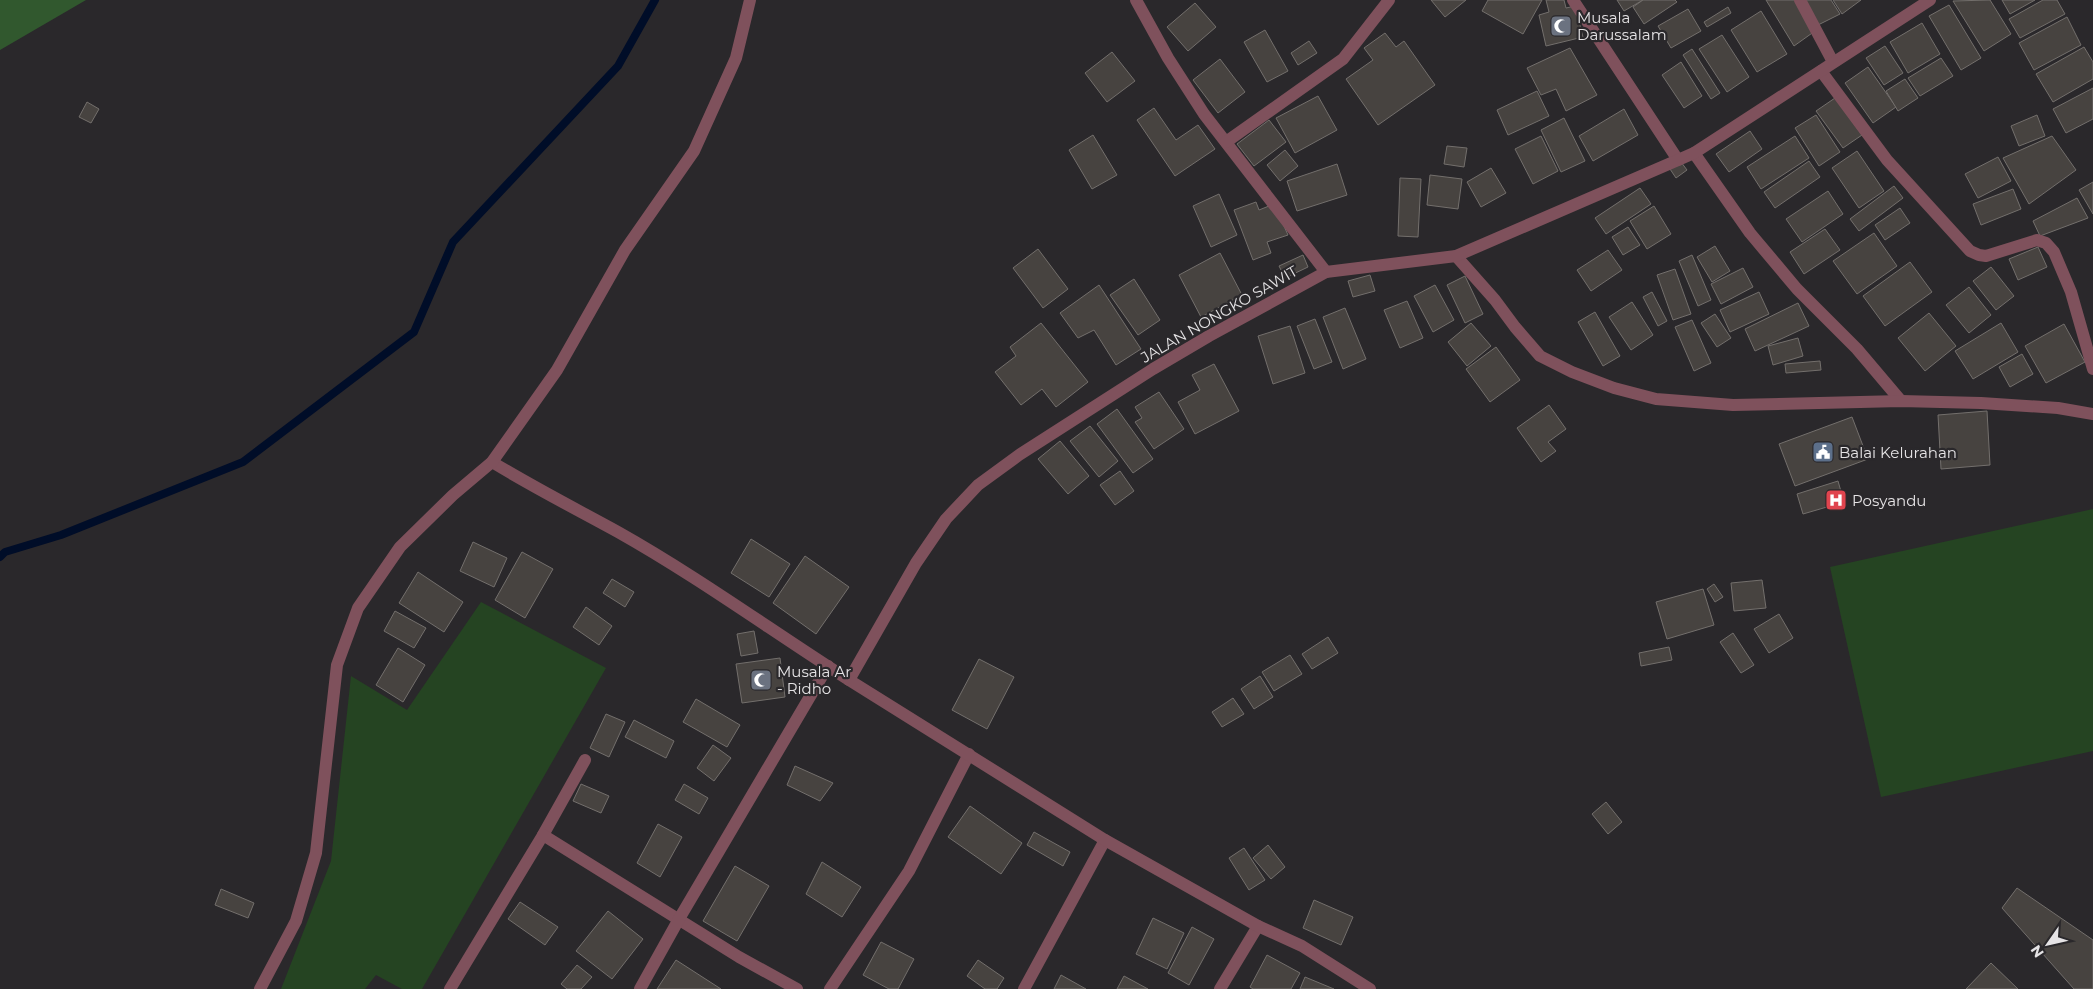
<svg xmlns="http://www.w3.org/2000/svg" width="2093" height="989" font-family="Montserrat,sans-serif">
  <rect width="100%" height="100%" fill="#2a282b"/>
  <!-- green -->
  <g fill="#254422">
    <path d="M2093,509v242l-212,46 -51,-230z"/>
    <path d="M481,602l125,66 -184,321h-20l-26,-14 -11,14h-84l50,-128 20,-185 56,34z"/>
  </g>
  <!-- forest -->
  <path fill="#31582e" d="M0,0h86l-86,50z"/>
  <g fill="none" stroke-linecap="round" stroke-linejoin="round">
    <!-- stream -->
    <path stroke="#000d28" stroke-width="8" d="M0,557l5,-5 56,-17 182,-73 171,-130 39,-90 165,-176 37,-66"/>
  </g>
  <!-- building -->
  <g fill="#474340" stroke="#736f6c">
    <path d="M1431,0h35l-21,17z"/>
    <path d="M1488,0h54l-19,34 -41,-23z"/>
    <path d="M1546,0h18l2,8 9,-2 8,31 -37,9 -7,-31 10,-3z"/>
    <path d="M1617,0h26l-19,11z"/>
    <path d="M1643,0h32l2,2 -33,22 -11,-17z"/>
    <path d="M1766,0h30l19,31 -21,15z"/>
    <path d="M1803,0h28l9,14 -22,11z"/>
    <path d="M1833,0h28l-19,14z"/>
    <path d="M1990,0l21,34 -27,17 -31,-50z"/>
    <path d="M2002,0h33l-25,14z"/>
    <path d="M2043,0h14l8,14 -45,24 -11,-19z"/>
    <path d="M1195,3l21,24 -28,24 -21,-24z"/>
    <path d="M1949,5l32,53 -20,12 -32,-54z"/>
    <path d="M1728,7l3,6 -24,14 -3,-5z"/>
    <path d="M1688,9l13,22 -30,17 -13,-22z"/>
    <path d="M1761,11l26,43 -30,18 -26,-42z"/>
    <path d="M2067,17l14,28 -47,25 -15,-27z"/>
    <path d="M1922,23l18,31 -32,19 -18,-31z"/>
    <path d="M1265,30l23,41 -21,11 -23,-40z"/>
    <path d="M1385,33l11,14 8,-6 31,44 -57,40 -32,-46 27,-19 -9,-12z"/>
    <path d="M1722,35l27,42 -22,15 -28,-43z"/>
    <path d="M1309,41l8,12 -19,12 -7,-12z"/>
    <path d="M1885,46l18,27 -19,12 -18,-27z"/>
    <path d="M2084,47l9,15v17l-40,23 -17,-28z"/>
    <path d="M1570,48l27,47 -31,16 -10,-22 -15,6 -14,-27z"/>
    <path d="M1692,49l28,44 -9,6 -28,-44z"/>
    <path d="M1112,52l23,29 -28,21 -22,-29z"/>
    <path d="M1941,58l12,18 -33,20 -12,-18z"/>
    <path d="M1220,59l25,33 -27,21 -25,-33z"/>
    <path d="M1681,62l21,34 -18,12 -22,-33z"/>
    <path d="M1868,67l28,40 -23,16 -28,-40z"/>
    <path d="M1905,79l13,19 -20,13 -12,-20z"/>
    <path d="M2093,88v31l-27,14 -13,-24z"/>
    <path d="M1537,91l12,25 -41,19 -11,-25z"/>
    <path d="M1318,96l19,34 -42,23 -19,-35z"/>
    <path d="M1835,98l27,37 -19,13 -27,-37z"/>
    <path d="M87,102l12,7 -8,14 -12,-6z"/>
    <path d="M1154,108l22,32 22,-15 17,24 -40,27 -38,-56z"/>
    <path d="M1624,109l14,26 -45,26 -14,-25z"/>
    <path d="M1816,115l24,37 -21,14 -24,-38z"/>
    <path d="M2037,115l8,21 -26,10 -8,-20z"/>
    <path d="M1564,118l21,43 -24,11 -20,-42z"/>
    <path d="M1269,120l17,22 -32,24 -17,-22z"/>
    <path d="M1750,131l12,18 -33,23 -13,-18z"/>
    <path d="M1093,135l24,40 -25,14 -23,-39z"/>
    <path d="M1541,136l17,35 -25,13 -18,-35z"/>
    <path d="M1795,136l14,22 -48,31 -14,-22z"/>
    <path d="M2052,136l24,34 -47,34 -26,-46z"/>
    <path d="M1447,146l20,2 -3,19 -20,-3z"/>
    <path d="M1285,150l13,16 -18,15 -13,-16z"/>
    <path d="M1857,151l27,40 -25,17 -27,-40z"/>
    <path d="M1998,157l13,24 -33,17 -13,-24z"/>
    <path d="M1809,161l11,16 -45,31 -11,-16z"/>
    <path d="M1681,162l6,8 -11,8 -6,-9z"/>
    <path d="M1337,164l10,31 -50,16 -10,-30z"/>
    <path d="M1491,168l15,25 -25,14 -14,-25z"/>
    <path d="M1430,175l32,4 -4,30 -31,-4z"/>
    <path d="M1400,178l21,1 -3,58 -20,-1z"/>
    <path d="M2093,182v32l-14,-24z"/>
    <path d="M1894,186l9,12 -44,33 -9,-12z"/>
    <path d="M1640,188l11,16 -45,30 -11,-16z"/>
    <path d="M2013,189l8,20 -40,16 -8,-21z"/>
    <path d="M1828,191l15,23 -41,28 -16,-23z"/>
    <path d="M1219,194l18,41 -26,12 -18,-41z"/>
    <path d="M2077,198l11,20 -48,18 -7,-15z"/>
    <path d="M1256,202l3,8 15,-6 14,31 -21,7 4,11 -18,7 -19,-50z"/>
    <path d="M1654,206l17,28 -24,15 -17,-28z"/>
    <path d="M1900,208l10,15 -25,17 -10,-15z"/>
    <path d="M1628,227l12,18 -17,10 -11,-18z"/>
    <path d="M1825,229l15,21 -36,24 -14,-22z"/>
    <path d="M1874,233l23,33 -40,28 -24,-33z"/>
    <path d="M1715,246l15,25 -18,11 -15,-25z"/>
    <path d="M2038,247l9,20 -29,13 -9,-21z"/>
    <path d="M1038,249l30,40 -25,19 -30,-40z"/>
    <path d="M1608,250l14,20 -31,21 -14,-21z"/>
    <path d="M1220,253l22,42 -41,22 -22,-42z"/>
    <path d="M1303,255l5,12 -23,11 -6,-12z"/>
    <path d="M1692,255l19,45 -13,6 -19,-45z"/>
    <path d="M1910,262l22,30 -47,34 -22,-30z"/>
    <path d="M1991,267l23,29 -18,14 -23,-29z"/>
    <path d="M1743,268l10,19 -32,17 -10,-20z"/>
    <path d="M1675,269l16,45 -18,6 -16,-45z"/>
    <path d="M1370,275l5,16 -22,6 -5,-16z"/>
    <path d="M1465,276l18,38 -18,9 -18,-38z"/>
    <path d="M1134,279l26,41 -22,15 -28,-40z"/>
    <path d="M1099,285l42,64 -25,16 -22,-35 -16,8 -18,-25z"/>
    <path d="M1435,285l19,35 -21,12 -19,-36z"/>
    <path d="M1969,287l22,28 -22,18 -23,-28z"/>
    <path d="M1652,292l15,29 -9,5 -15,-29z"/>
    <path d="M1759,292l10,22 -39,18 -10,-22z"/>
    <path d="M1407,301l16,37 -23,10 -16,-38z"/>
    <path d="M1632,302l21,33 -22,15 -22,-33z"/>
    <path d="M1798,303l11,23 -54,25 -10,-22z"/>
    <path d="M1345,308l21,51 -23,10 -20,-52z"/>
    <path d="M1595,312l25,44 -17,10 -25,-44z"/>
    <path d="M1929,313l27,33 -31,25 -27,-33z"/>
    <path d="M1715,314l16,24 -14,9 -16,-24z"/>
    <path d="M1315,319l17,43 -18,7 -17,-43z"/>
    <path d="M1692,320l19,43 -17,8 -19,-44z"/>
    <path d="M1041,323l47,59 -32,25 -14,-18 -21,16 -26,-33 21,-16 -6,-9z"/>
    <path d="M1471,323l20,23 -24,20 -19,-24z"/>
    <path d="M2001,323l17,29 -45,27 -18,-28z"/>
    <path d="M2064,324l21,38 -39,21 -21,-37z"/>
    <path d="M1290,326l15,47 -32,11 -15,-48z"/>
    <path d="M1798,338l5,18 -30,9 -5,-19z"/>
    <path d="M1496,347l24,33 -30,22 -24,-33z"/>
    <path d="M2022,354l11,20 -23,13 -11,-20z"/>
    <path d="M1820,361l1,9 -35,3 -1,-9z"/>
    <path d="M1214,364l25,47 -44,23 -17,-32 22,-12 -8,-15z"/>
    <path d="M1159,392l25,37 -30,20 -19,-27 7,-4 -7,-11z"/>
    <path d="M1549,405l17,24 -18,13 8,9 -15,11 -24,-34z"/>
    <path d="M1117,409l36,50 -20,14 -36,-49z"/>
    <path d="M1987,411l3,54 -49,4 -3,-54z"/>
    <path d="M1852,417l16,42 -73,27 -16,-42z"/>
    <path d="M1090,426l28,35 -19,16 -29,-36z"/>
    <path d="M1060,441l29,35 -21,18 -30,-35z"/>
    <path d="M1120,471l14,20 -19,14 -15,-20z"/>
    <path d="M1838,481l6,21 -41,12 -6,-20z"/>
    <path d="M751,539l39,25 -21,33 -38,-24z"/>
    <path d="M473,542l34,16 -13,29 -34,-16z"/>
    <path d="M522,552l31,17 -28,49 -30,-18z"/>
    <path d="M805,556l44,31 -33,47 -43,-31z"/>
    <path d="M418,572l45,30 -19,30 -45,-29z"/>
    <path d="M612,579l22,13 -9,15 -22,-14z"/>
    <path d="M1762,580l4,28 -32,3 -3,-28z"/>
    <path d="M1714,584l9,13 -8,5 -8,-13z"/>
    <path d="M1703,589l11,36 -47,14 -11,-37z"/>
    <path d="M586,607l26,19 -13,19 -26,-18z"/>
    <path d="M395,611l31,17 -12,20 -30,-17z"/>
    <path d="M1779,614l14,24 -24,15 -15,-24z"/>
    <path d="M754,631l4,22 -17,3 -4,-22z"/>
    <path d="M1733,633l21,32 -13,8 -21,-31z"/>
    <path d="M1328,637l10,16 -26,16 -10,-15z"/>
    <path d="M1669,647l3,13 -31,6 -2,-13z"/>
    <path d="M398,648l27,17 -22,37 -27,-17z"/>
    <path d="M1290,655l12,19 -28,17 -12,-19z"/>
    <path d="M780,658l5,39 -43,6 -6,-39z"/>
    <path d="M979,659l35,18 -27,52 -35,-19z"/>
    <path d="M1260,676l13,21 -19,12 -13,-20z"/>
    <path d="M1233,698l11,16 -22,13 -10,-15z"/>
    <path d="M696,699l44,26 -13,22 -44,-25z"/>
    <path d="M606,714l19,8 -16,35 -19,-9z"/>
    <path d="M634,720l40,21 -8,17 -41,-21z"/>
    <path d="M713,745l18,13 -17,23 -17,-13z"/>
    <path d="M795,766l38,17 -13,18 -33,-16z"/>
    <path d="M581,784l28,12 -8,17 -28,-12z"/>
    <path d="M684,784l24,14 -9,16 -24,-14z"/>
    <path d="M1606,802l16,20 -14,12 -16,-20z"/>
    <path d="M970,806l52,37 -21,31 -53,-37z"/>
    <path d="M658,824l24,13 -22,40 -23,-14z"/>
    <path d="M1034,832l36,20 -7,14 -36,-21z"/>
    <path d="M1268,845l17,22 -14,12 -18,-21z"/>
    <path d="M1244,848l21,32 -16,10 -20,-32z"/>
    <path d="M822,862l39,25 -19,30 -36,-23z"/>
    <path d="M735,866l34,20 -32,55 -34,-20z"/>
    <path d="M2017,888l76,52v49h-19l-72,-81z"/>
    <path d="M221,889l33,14 -6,15 -33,-13z"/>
    <path d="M1314,900l39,17 -12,28 -38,-17z"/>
    <path d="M520,902l38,25 -13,18 -37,-26z"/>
    <path d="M608,911l35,28 -31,40 -36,-28z"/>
    <path d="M1153,918l31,15 -17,36 -31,-15z"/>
    <path d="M1192,927l22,12 -25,46 -21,-12z"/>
    <path d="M881,942l33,17 -16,30h-9l-26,-14z"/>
    <path d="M1267,955l33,18 -9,16h-38l-3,-2z"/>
    <path d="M676,960l45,29h-64z"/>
    <path d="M978,960l26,18 -7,11h-12l-18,-13z"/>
    <path d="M1991,963l27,26h-52z"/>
    <path d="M577,965l15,12 -11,12h-14l-6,-5z"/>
    <path d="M1061,975l25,14h-32z"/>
    <path d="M1124,976l24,13h-31z"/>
    <path d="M1305,977l29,12h-34z"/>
  </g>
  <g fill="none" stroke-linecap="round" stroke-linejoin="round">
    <!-- minor -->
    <g stroke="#7f515c" stroke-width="12">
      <path d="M1136,0l32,58 36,56 122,158"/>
      <path d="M1573,0l105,160"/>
      <path d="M1800,0l33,62"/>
      <path d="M1821,71l66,89 83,91 9,4 7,1 51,-16 9,3 8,9 17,40 22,77"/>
      <path d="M1226,142l117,-83 46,-59"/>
      <path d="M1694,153l56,80 47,56 60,60 44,52"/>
      <path d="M1456,256l39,44 20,27 25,29 32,16 42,16 42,11 77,6 168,-4 80,2 77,5 35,6"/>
      <path d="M492,462c41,25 84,47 126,70 80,45 154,99 231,148"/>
      <path d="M543,835l42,-75"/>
      <path d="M260,989l36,-68 20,-68 21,-188 21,-57 42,-61 53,-52 39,-33 65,-92 68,-120 69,-99 42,-93 14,-58"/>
      <path d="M450,989l93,-154 196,122 58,32"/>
      <path d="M640,989l39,-70 149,-253"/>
      <path d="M830,989l79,-118 60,-117"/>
      <path d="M1024,989l81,-149"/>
      <path d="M1220,989l38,-63"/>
      <path d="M1370,989l-68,-43 -44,-20 -153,-86 -256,-160 67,-117 30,-44 32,-34 41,-30 134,-86 56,-33 117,-64 130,-16 222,-96 16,-7 236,-153"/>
    </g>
  </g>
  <!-- icons -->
  <defs>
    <g id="mosque-square" transform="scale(1.125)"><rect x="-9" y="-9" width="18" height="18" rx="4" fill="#6b7280" stroke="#2a282b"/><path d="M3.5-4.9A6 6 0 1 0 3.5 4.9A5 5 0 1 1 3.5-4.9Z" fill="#fff"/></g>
    <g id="civic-square" transform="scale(1.125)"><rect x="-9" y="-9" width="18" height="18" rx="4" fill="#5c6f8a" stroke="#2a282b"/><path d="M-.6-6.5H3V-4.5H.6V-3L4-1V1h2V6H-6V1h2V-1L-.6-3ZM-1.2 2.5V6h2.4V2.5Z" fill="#fff"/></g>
    <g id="hospital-square" transform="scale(1.125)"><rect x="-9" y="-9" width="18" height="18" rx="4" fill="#e0444e" stroke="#2a282b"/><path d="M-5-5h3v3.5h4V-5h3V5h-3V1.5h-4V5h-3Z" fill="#fff"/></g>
  </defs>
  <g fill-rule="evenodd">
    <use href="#mosque-square" x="1561" y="26"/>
    <use href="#civic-square" x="1823" y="452"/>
    <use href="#hospital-square" x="1836" y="500"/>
    <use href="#mosque-square" x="761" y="680"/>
  </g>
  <g text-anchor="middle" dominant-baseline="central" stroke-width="4.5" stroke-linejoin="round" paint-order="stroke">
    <!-- poi labels -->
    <g font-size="15" fill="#e5e3e5" stroke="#2a282b" text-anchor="start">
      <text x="1577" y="17">Musala<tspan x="1577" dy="17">Darussalam</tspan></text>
      <text x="1839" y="452">Balai Kelurahan</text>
      <text x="1852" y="500">Posyandu</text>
      <text x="777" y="671">Musala Ar<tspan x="777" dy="17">- Ridho</tspan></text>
    </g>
    <!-- street labels -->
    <g font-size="15" fill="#e5e3e5" stroke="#2a282b">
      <text transform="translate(1219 314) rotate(-30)">JALAN NONGKO SAWIT</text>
    </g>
  </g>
  <!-- north arrow -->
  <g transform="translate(2048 944) rotate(236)" stroke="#2a282b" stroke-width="4" paint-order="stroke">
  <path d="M0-4L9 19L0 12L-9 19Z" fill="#e5e3e5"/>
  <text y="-8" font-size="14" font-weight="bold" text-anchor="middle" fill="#e5e3e5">N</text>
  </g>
</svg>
